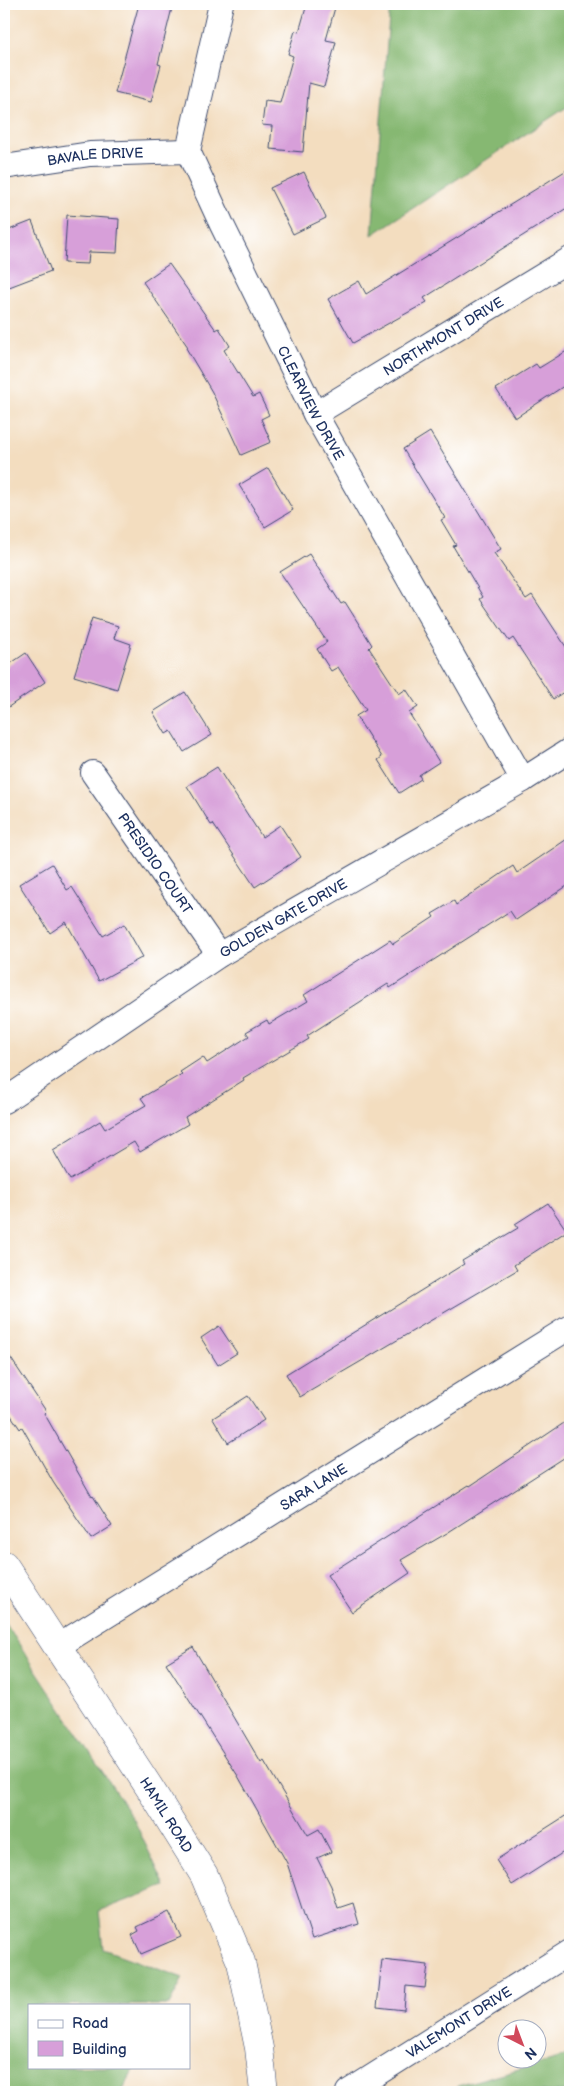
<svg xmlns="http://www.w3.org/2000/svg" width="574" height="2096" font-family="'Balsamiq Sans',sans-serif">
  <rect width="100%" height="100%" fill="#fff"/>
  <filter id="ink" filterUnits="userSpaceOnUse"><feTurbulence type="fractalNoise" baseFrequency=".02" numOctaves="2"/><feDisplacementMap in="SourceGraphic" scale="10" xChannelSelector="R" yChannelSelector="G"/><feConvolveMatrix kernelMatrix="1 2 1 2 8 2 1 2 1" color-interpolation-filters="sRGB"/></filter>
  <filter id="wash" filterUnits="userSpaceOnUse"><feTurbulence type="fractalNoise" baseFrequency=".0096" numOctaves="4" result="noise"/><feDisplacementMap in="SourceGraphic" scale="20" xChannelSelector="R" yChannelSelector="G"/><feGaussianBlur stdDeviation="1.12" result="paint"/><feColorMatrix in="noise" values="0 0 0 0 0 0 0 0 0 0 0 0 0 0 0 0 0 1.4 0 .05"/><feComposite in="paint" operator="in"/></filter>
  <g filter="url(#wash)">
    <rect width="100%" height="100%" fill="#f3ddbf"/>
    <!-- forest -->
    <g fill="#86b872" stroke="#507468">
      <path d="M390,4h180v101l-198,130z"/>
      <path d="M4,1621l130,199 31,66 -66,25 4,38 80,29 -14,27h-140v62h106l-13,25h-118z"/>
      <path d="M570,2055v37h-111l-2,-6z"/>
    </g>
    <g id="blocks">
      <!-- building -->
      <g fill="#d79fd9">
        <path d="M139,4h34l-15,60 3,1 -10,37 -36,-9z"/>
        <path d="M307,4h29l-10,36 10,2 -12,45 -15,-4 -6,69 -33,-3 2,-23 -10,-1 3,-24 15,2 13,-47 -5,-2 7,-23 4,1z"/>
        <path d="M570,168v38l-146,92 3,4 -74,41 -25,-44 31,-18 7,13z"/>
        <path d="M304,172l22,46 -33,16 -23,-46z"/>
        <path d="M67,215l52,4 -2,34 -28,-1 -1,12 -24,-1z"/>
        <path d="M32,221l19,50 -47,18v-57z"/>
        <path d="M169,264l47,66 3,-2 11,18 -6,4 29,47 6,-3 10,21 -8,4 10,23 -30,13 -29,-63 -26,-44 2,-1 -45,-65z"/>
        <path d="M570,349v33l-55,36 -19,-29 40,-25 3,4z"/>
        <path d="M430,432l71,117 -7,4 32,46 6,-4 38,58v35l-17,11 -40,-61 -4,3 -29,-42 3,-2 -30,-51 3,-1 -15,-25 4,-2 -42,-69z"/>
        <path d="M268,468l25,42 -28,17 -26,-42z"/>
        <path d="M309,554l32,50 4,-2 27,43 -3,3 30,46 7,-5 12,18 -9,6 30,49 -20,13 2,4 -22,14 -21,-33 4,-3 -26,-41 10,-6 -28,-43 -7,4 -14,-22 10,-7 -47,-70z"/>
        <path d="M92,618l26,8 -4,12 17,6 -14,45 -43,-13z"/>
        <path d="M26,653l19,29 -41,28v-42z"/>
        <path d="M185,692l27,43 -28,17 -13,-21 -5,3 -13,-22z"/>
        <path d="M217,767l45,70 18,-12 21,32 -46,30 -42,-63 -2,1 -24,-39z"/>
        <path d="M570,837v47l-54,36 -6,-9 -120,77 -2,-4 -81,52 2,3 -66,39 1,2 -59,37 3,7 -48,28 -6,-10 -64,38 -17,-30 47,-29 5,8 41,-24 -5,-7 41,-24 -2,-2 23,-15 4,6 42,-27 -3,-4 21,-12 2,4 39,-23 -4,-6 86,-55 3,4 41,-27 -2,-3 22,-13 2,4 57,-39 4,7z"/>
        <path d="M52,864l15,26 5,-3 31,49 21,-12 19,33 -44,24 -33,-59 -16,11 -31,-49z"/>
        <path d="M548,1203l19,28 -53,34 3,5 -217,127 -14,-23 178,-110 -2,-3 56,-33 -3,-4z"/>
        <path d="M219,1326l18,27 -19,12 -17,-27z"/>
        <path d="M4,1348l42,63 -2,2 48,84 1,-1 19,30 -21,13 -38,-57 -31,-55 -2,2 -16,-24z"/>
        <path d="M248,1396l16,24 -36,23 -15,-25z"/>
        <path d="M570,1419v35l-123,79 -46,27 9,13 -58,39 -25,-37 142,-90 1,1z"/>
        <path d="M193,1647l68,116 3,-2 44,74 11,-6 12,23 -14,6 14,28 7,22 15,-5 6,21 -47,15 -25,-76 -49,-87 -72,-113z"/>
        <path d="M570,1813v35l-58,37 -16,-25z"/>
        <path d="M169,1912l12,25 -40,17 -9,-19 7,-4 -2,-4z"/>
        <path d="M382,1960l46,5 -3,23 -19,-2 -2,24 -27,-3z"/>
      </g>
    </g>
  </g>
  <g filter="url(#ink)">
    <use href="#blocks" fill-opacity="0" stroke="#3b496d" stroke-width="1"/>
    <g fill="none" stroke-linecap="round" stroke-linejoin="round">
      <!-- minor casing -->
      <g stroke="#3b496d" stroke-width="26">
        <g id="minor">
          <path id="s1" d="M221,4l-33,147 34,74 93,189 208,366"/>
          <path id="s2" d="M4,167l86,-13 98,-3"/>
          <path id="s3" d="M315,414l255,-155"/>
          <path id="s4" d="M93,773l126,182"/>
          <path id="s5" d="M4,1101l215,-146 304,-175 47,-30"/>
          <path id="s6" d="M58,1646l512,-319"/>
          <path id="s7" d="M348,2092l222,-140"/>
        </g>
      </g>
      <!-- tertiary casing -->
      <g stroke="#3b496d" stroke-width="29">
        <g id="tertiary">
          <path id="s8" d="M4,1565l145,222 55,88 37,87 18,86 5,44"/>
        </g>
      </g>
      <!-- minor -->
      <use href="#minor" stroke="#fff" stroke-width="24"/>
      <!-- tertiary -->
      <use href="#tertiary" stroke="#fff" stroke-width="28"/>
    </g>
  </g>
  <g text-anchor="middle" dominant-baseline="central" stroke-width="4.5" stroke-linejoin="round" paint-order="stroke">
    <!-- street labels -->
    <g font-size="14" fill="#1b2f5e" stroke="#fff">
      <text stroke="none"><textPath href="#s2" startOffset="92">BAVALE DRIVE</textPath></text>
      <text stroke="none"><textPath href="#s3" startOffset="150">NORTHMONT DRIVE</textPath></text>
      <text stroke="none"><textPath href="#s1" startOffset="431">CLEARVIEW DRIVE</textPath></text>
      <text stroke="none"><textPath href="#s4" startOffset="110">PRESIDIO COURT</textPath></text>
      <text stroke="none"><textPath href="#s5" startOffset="334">GOLDEN GATE DRIVE</textPath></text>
      <text stroke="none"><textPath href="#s6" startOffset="301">SARA LANE</textPath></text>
      <text stroke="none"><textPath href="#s8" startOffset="298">HAMIL ROAD</textPath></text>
      <text stroke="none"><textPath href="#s7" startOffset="131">VALEMONT DRIVE</textPath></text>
    </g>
  </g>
  <!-- margin -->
  <rect width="574" height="2096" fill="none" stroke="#fff" stroke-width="20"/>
  <!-- legend -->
  <rect x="28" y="2004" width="162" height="65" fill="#ffffff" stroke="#a4acbf"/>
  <rect x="38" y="2020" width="25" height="8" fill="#ffffff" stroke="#a4acbf"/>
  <text x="72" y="2028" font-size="15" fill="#1b2f5e">Road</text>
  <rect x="38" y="2041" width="25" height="15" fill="#d79fd9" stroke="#a4acbf"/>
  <text x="72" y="2054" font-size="15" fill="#1b2f5e">Building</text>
  <!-- north arrow -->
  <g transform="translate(522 2044) rotate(138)"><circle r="24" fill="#ffffff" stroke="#a4acbf"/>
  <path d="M0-4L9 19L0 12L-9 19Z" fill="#d1495b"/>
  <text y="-8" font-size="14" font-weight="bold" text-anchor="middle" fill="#1b2f5e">N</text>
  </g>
</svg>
